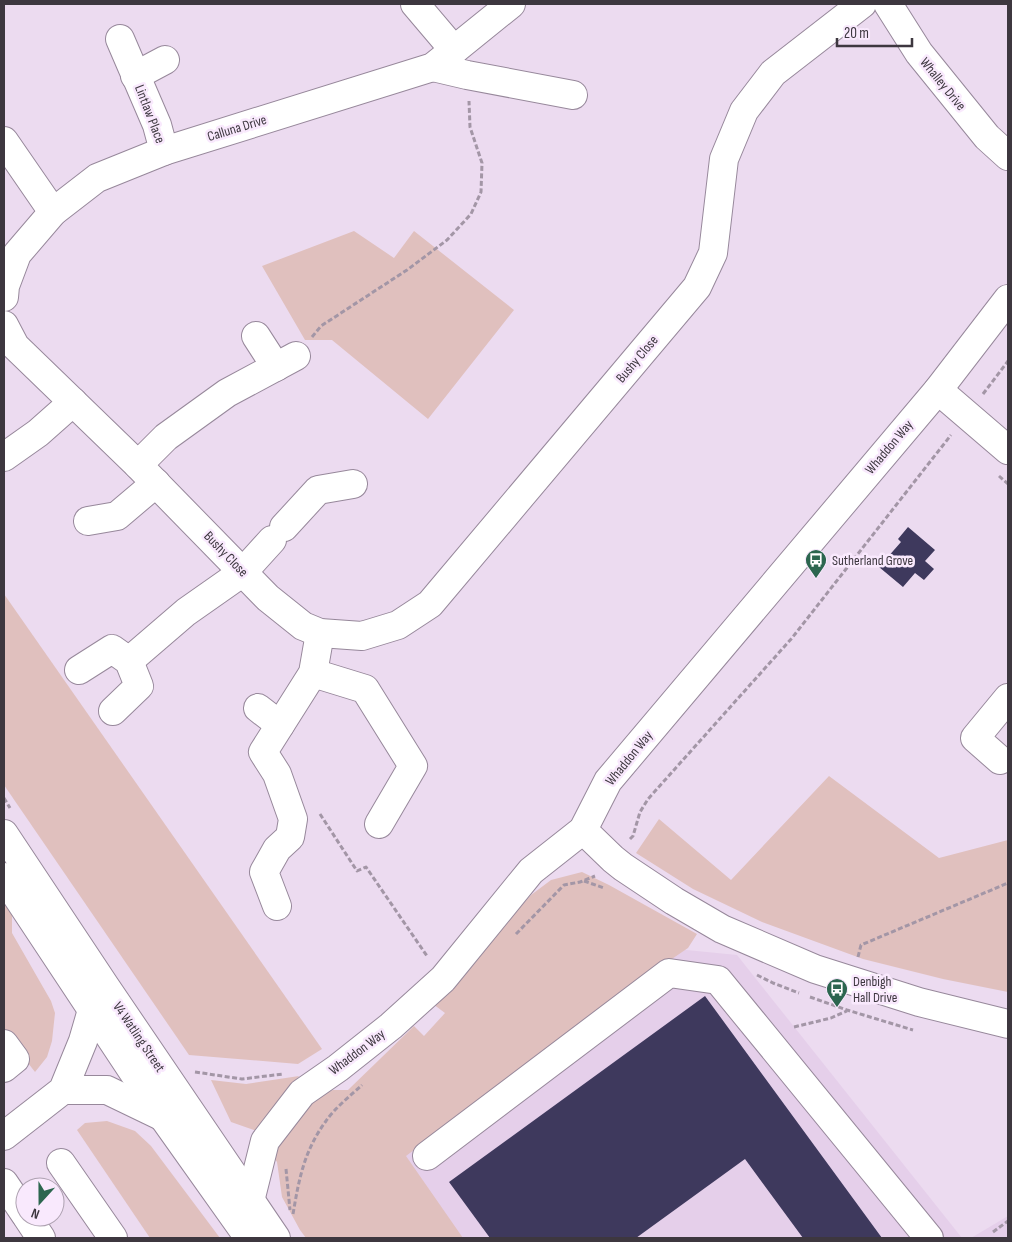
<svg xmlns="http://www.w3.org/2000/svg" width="1012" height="1242" font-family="'Sofia Sans Condensed',sans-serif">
  <rect width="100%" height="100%" fill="#ecdbf0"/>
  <!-- built -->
  <g fill="#e5cfea">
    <path d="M636,945l101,10 225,283h-527l-71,-96z"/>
    <path d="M1008,1216v22h-37z"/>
  </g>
  <!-- green -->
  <g fill="#e0c0be">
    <path d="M354,231l40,27 20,-27 100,79 -86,109 -96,-79h-27l-43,-74z"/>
    <path d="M4,594l318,455 -24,15 -109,-9 -185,-270z"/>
    <path d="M829,776l110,82 69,-18v152l-65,-13 -80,-20 -101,-37 -69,-33 -57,-36 23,-34 72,61z"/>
    <path d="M582,872l27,13 88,49 -9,14 -78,53 -204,155 57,82h-157l-6,-8 -18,-33 -5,-35 -5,-7 9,-20 25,-29 18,-12 9,-4h15l66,-64 10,10 21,-23 -12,-9 98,-109 20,-15z"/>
    <path d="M4,895l8,11v27l39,68 4,12 -3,28 -5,16 -12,15 -31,-40z"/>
    <path d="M299,1076l-42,55 -26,-9 -20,-42 35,4z"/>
    <path d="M107,1121l28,10 16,15 69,92h-70l-73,-108 8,-7z"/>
  </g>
  <!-- building -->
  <g fill="#3e395d">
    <path d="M908,527l27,23 -10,11 9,8 -10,11 -9,-7 -12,14 -24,-20 22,-25 -3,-3z"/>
    <path d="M705,996l177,242h-79l-58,-79 -109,79h-146l-41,-56z"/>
  </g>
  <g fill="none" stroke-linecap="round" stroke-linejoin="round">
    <!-- minor casing -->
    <g stroke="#97889b" stroke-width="30">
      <g id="minor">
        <path d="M415,4l39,46"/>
        <path d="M888,4l31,49 68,84 21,19"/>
        <path d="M120,39l37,86 7,26"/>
        <path d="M433,67l34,8 106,20"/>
        <path d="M135,76l30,-16"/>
        <path d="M4,141l49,71"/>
        <path d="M4,297l1,-11 12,-32 36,-42 44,-34 67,-27 269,-84 78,-63"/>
        <path d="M4,325l11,21 123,119 130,133 35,28 17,7 42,3 36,-11 32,-21 267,-317 16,-34 11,-94 20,-48 29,-38 89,-69"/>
        <path d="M256,336l20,31"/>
        <path d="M938,390l70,60"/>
        <path d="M4,457l34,-24 35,-31"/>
        <path d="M138,465l28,-28 61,-44 69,-37"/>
        <path d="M88,521l29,-5 39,-33"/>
        <path d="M284,527l34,-37 35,-6"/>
        <path d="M129,661l57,-49 57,-40 29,-32"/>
        <path d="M79,670l33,-21 17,12 10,25 -26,25"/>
        <path d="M313,673l52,16 48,77 -34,58"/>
        <path d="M258,708l22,17"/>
        <path d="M1000,760l-25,-22 33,-40"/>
        <path d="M583,830l30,29 10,8 51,34 48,28 93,40 104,33 89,22"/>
        <path d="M4,834l101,152 171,252"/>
        <path d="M4,877l159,240 86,121"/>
        <path d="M277,906l-13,-34 13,-23 13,-12 3,-18 -16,-45 -14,-22 50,-79 7,-40"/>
        <path d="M4,1044l11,15 -11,9"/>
        <path d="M63,1090h44l56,27"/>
        <path d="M4,1136l59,-46 20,-49 9,-31"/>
        <path d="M427,1156l242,-183 49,7 211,258"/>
        <path d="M61,1163l52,75"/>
        <path d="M4,1183l21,31"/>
        <path d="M250,1201l15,-60 37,-48 36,-25 53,-42 52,-47 88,-108 52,-41 25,-49 330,-391 70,-91"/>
        <path d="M27,1217l14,21"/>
      </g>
    </g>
    <!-- path -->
    <g stroke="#a396a6" stroke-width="3" stroke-dasharray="5 2.5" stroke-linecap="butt">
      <path d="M312,337l9,-11 86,-56 40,-30 24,-26 10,-22 1,-29 -12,-36 -1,-26"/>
      <path d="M983,394l25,-33"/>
      <path d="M999,476l9,8"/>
      <path d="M4,798l6,10"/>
      <path d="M320,814l37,57 9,-4 61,89"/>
      <path d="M630,839l3,-3 7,-24 8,-13 144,-161 159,-203"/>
      <path d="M584,881l20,7"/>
      <path d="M516,934l48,-49 16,-3 15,-6"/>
      <path d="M858,957l3,-12 147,-62"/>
      <path d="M757,975l16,8 26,10"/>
      <path d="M810,997l37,13 66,20"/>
      <path d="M794,1027l37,-9 16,-7"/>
      <path d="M195,1072l47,7 41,-5"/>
      <path d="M286,1169l4,41"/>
      <path d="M293,1214c6,-35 11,-63 33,-93 8,-12 25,-26 36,-36"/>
      <path d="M993,1232l15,-11"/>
    </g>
    <!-- minor -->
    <use href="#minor" stroke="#fff" stroke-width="28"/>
  </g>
  <!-- icons -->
  <defs>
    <g id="bus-pin" transform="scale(1.125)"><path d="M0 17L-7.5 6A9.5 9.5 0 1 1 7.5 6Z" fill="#2c664f" stroke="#f9e9fd"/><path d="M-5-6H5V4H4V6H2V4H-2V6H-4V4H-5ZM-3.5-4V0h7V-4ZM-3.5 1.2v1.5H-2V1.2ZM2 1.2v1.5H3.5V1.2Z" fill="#fff"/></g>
  </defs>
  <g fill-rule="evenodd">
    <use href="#bus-pin" x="816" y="560"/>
    <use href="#bus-pin" x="837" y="989"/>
  </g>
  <g text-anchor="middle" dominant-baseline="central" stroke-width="5" stroke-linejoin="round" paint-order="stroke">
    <!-- street labels -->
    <g font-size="14" fill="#3d373f" stroke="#f9e9fd">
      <text transform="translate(943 84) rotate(51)">Whalley Drive</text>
      <text transform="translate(150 114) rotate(69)">Lintlaw Place</text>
      <text transform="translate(237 128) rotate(-17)">Calluna Drive</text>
      <text transform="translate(637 359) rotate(-50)">Bushy Close</text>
      <text transform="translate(889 447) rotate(-50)">Whaddon Way</text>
      <text transform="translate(226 554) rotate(46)">Bushy Close</text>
      <text transform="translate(629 758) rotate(-51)">Whaddon Way</text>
      <text transform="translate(139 1037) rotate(56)">V4 Watling Street</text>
      <text transform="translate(357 1052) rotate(-37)">Whaddon Way</text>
    </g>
    <!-- poi labels -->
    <g font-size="14" fill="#3d373f" stroke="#f9e9fd" text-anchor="start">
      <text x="832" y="560">Sutherland Grove</text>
      <text x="853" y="981">Denbigh<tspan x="853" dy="16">Hall Drive</tspan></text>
    </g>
  </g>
  <!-- border -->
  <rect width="1012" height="1242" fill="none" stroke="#3d373f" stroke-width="10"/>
  <!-- north arrow -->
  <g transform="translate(40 1202) rotate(201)"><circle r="24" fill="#f9e9fd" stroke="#aea2b1"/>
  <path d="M0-4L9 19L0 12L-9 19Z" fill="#2c664f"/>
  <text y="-8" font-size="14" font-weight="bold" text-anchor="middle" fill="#3d373f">N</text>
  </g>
  <!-- scale -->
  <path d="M837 38v8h75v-8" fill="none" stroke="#3d373f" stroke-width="2.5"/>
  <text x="844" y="38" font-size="15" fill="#3d373f" stroke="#f9e9fd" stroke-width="4" paint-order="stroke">20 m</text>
</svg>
